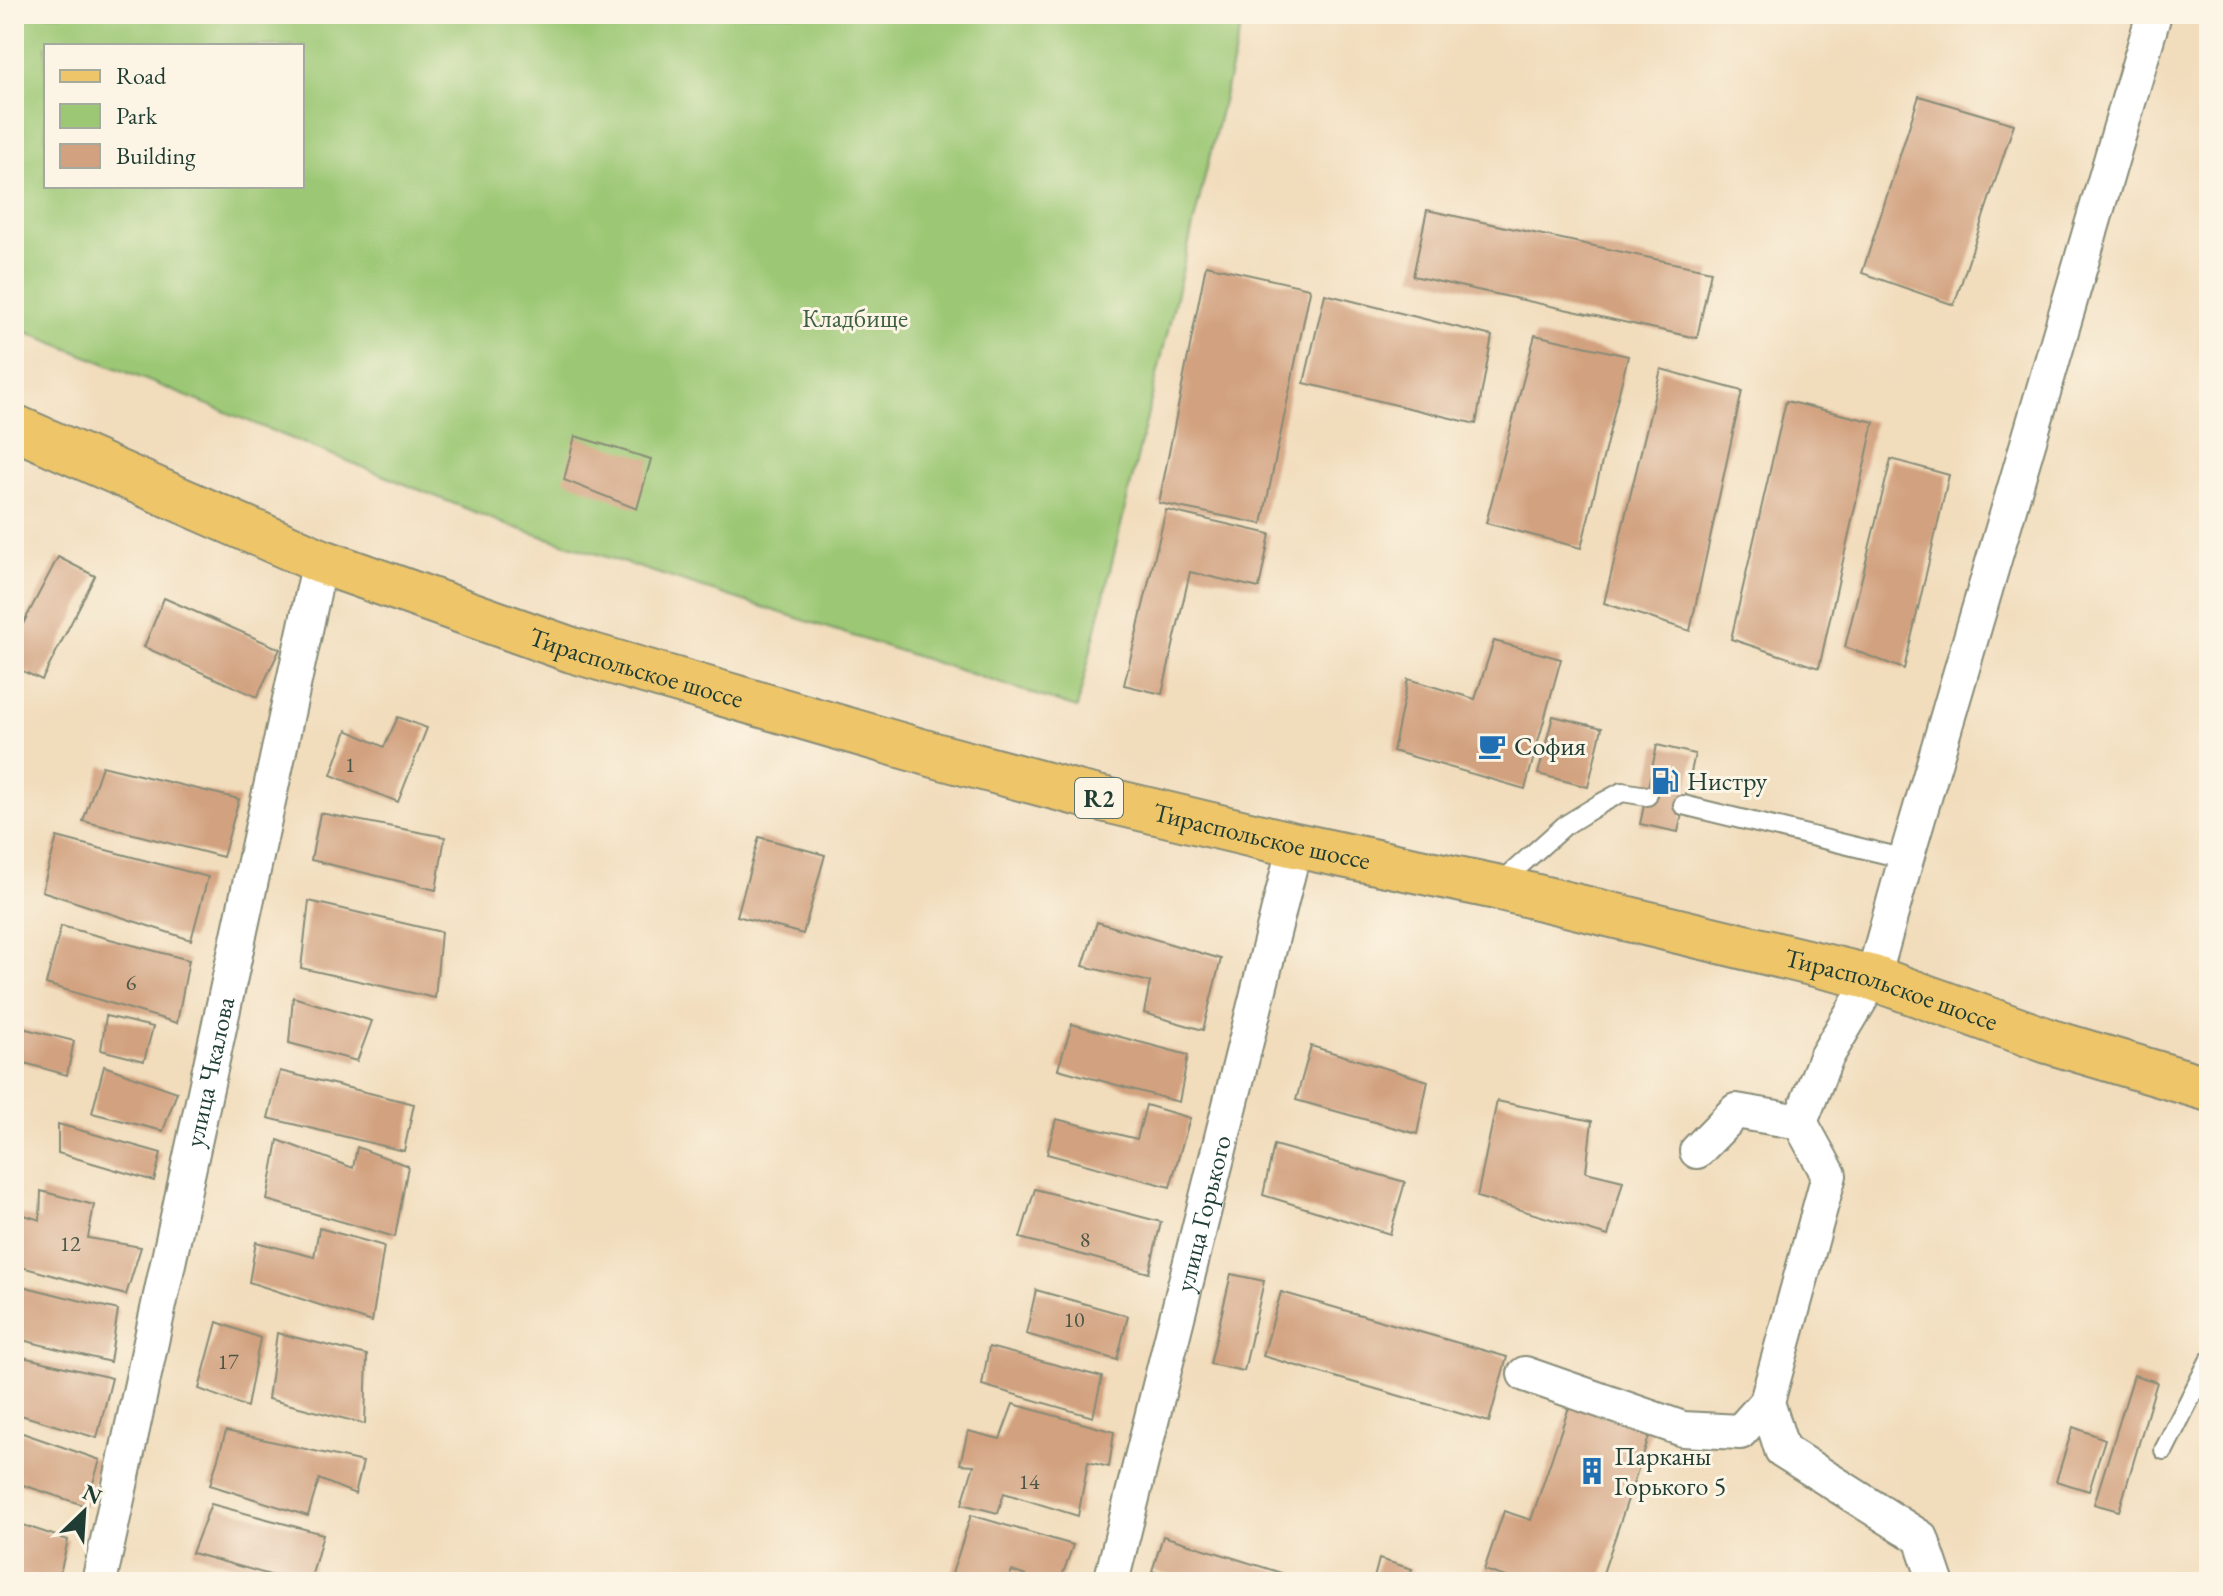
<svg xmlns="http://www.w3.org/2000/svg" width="2223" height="1596" font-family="'EB Garamond',serif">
  <rect width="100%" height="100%" fill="#fcf5e5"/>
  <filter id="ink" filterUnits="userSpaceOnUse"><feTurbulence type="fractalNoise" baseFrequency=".0125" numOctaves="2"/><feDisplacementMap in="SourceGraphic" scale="16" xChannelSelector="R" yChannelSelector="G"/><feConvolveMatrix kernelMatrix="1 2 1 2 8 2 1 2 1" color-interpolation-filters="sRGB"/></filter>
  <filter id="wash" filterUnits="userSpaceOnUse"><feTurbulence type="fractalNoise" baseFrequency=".006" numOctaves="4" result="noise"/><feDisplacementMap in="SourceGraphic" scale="32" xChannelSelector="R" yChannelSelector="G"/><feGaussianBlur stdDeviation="1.8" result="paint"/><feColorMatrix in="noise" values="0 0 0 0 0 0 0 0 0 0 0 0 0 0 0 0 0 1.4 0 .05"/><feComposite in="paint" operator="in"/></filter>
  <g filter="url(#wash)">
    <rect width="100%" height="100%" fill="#f1dcbb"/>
    <!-- green -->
    <path fill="#9cc875" stroke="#5e8254" stroke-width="2" fill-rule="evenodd" d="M14,14h1230l-167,694 -570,-183 -493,-198zM46,46h256v140h-256z"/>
    <g id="blocks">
      <!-- building -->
      <g fill="#d2a17f">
        <path d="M1919,96l95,28 -60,181 -92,-32z"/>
        <path d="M1427,210l284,61 -14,67 -284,-62z"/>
        <path d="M1206,265l103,23 1,3 -48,233 -103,-21z"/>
        <path d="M1325,294l167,42 -16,88 -172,-41z"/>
        <path d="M1535,335l93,21 -47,192 -95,-25z"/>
        <path d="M1661,369l81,22 -52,240 -86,-28z"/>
        <path d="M1786,401l88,21 -55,246 -88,-29z"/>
        <path d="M575,436l76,23 -14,50 -73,-29z"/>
        <path d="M1891,459l58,16 -45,194 -59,-22z"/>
        <path d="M1166,510l104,24 -11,54 -69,-16 -28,122 -38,-9z"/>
        <path d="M58,557l37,19 -53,104 -28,-13v-26z"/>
        <path d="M164,598l116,51 -23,48 -113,-50z"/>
        <path d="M1494,641l67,18 -36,130 -132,-38 15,-72 67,20z"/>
        <path d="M1553,716l49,12 -14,59 -50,-13z"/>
        <path d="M398,717l29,11 -29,74 -67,-27 16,-45 37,17z"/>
        <path d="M1657,745l38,9 -17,78 -38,-8z"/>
        <path d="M102,766l137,33 -16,58 -140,-36z"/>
        <path d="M320,813l125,24 -9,53 -125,-30z"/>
        <path d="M57,837l151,40 -17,63 -149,-49z"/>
        <path d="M759,837l66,18 -22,79 -66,-18z"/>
        <path d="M309,901l132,31 -6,66 -134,-30z"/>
        <path d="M1097,922l124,37 -18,71 -59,-17 6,-31 -67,-16z"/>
        <path d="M61,926l128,34 -12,63 -131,-39z"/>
        <path d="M293,997l79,24 -15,40 -68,-18z"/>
        <path d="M106,1016l47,11 -9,34 -43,-11z"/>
        <path d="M1072,1024l116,31 -9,47 -121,-33z"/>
        <path d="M14,1026l60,15 -7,34 -53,-15z"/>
        <path d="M1311,1046l117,35 -11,53 -121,-34z"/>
        <path d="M104,1066l73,26 -14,39 -71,-18z"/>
        <path d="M280,1071l134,33 -10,47 -136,-33z"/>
        <path d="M1497,1101l95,20 -6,51 37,9 -15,55 -131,-39z"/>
        <path d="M1146,1105l44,13 -20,69 -123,-33 9,-35 81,20z"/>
        <path d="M58,1124l103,29 -7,28 -96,-28z"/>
        <path d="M278,1140l75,28 4,-21 51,19 -13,71 -128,-37z"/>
        <path d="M1274,1145l131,37 -15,52 -127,-39z"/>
        <path d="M1035,1189l126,33 -12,51 -129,-35z"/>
        <path d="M41,1191l53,14 -6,33 53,9 -15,48 -112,-30v-28l7,-23 19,6z"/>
        <path d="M319,1228l65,18 -12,76 -123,-40 7,-40 58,15z"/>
        <path d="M1231,1274l33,7 -20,90 -34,-7z"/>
        <path d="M14,1284l104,26 -8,52 -96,-24z"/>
        <path d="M1036,1290l92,26 -11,44 -91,-26z"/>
        <path d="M1281,1292l226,65 -18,65 -226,-66z"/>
        <path d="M217,1322l43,16 -13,69 -48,-18z"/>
        <path d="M277,1333l90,22 -2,69 -97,-25z"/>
        <path d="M989,1347l113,30 -9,40 -111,-32z"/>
        <path d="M14,1355l98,23 -15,60 -83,-25z"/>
        <path d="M2134,1375l23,7 -38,129 -25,-7z"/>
        <path d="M1013,1404l101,28 -5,35 -21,-5 -10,54 -74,-23 -6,20 -36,-9 12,-39 -14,-1 8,-33 32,8z"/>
        <path d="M1570,1404l81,27 -51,151h-79l-37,-12 20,-59 27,9z"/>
        <path d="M2073,1427l32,12 -16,52 -33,-10z"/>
        <path d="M14,1430l86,30 -14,46 -72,-24z"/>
        <path d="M226,1431l137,31 -8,32 -36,-15 -11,37 -98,-31z"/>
        <path d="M211,1504l112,30 -13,48h-15l-103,-29z"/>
        <path d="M971,1515l102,30 -13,37h-17l-31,-11 -6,11 -56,-2z"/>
        <path d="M14,1522l54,18 -10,42h-44z"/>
        <path d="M1163,1536l138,43 -2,3h-111l-36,-11z"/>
        <path d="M1379,1559l33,10 -4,13h-35z"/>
      </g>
    </g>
  </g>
  <g filter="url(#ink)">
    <use href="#blocks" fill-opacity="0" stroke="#888c78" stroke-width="2"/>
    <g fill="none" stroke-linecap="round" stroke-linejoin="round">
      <!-- lane casing -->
      <g stroke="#888c78" stroke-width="22">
        <g id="lane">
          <path d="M1683,805l223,54"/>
          <path d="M1498,885l66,-59 34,-21 24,-13 25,4"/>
          <path d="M2164,1450l45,-89"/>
        </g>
      </g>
      <!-- street casing -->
      <g stroke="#888c78" stroke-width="38">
        <g id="street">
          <path d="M1800,1122l26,-65 47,-79 33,-119 248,-845"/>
          <path d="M1697,1151l39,-40 64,11 29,53 -62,227 15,48 139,88 15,44"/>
          <path d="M1525,1374l158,55 57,3 27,-30"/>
          <path id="s1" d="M99,1582l221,-1021"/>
          <path id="s2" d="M1111,1582l184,-737"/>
        </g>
      </g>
      <!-- primary casing -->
      <g stroke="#888c78" stroke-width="48">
        <g id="primary">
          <path id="s3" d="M14,427l306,134 252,89 366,106 139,37 218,52 201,42 377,91 175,63 161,48"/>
        </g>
      </g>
      <!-- lane -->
      <use href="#lane" stroke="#fff" stroke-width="18"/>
      <!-- street -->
      <use href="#street" stroke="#fff" stroke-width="34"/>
      <!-- primary -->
      <use href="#primary" stroke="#eec569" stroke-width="44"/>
    </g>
  </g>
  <!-- icons -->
  <defs>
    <g id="cafe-bare" transform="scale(2.16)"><path d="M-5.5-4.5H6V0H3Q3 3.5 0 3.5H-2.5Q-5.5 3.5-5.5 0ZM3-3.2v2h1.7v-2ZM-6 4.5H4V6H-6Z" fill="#1f6fb2" stroke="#fcf5e5" stroke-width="2.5" paint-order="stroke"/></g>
    <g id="fuel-bare" transform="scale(2.16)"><path d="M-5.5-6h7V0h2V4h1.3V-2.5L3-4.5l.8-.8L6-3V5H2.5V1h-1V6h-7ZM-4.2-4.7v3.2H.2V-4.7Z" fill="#1f6fb2" stroke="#fcf5e5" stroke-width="2.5" paint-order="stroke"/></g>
    <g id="building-bare" transform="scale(2.16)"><path d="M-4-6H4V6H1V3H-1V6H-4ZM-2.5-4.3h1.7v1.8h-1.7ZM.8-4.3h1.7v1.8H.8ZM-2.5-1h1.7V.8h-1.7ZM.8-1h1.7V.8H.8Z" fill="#1f6fb2" stroke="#fcf5e5" stroke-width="2.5" paint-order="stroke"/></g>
  </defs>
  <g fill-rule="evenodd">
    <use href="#cafe-bare" x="1492" y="746"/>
    <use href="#fuel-bare" x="1665" y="781"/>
    <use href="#building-bare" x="1592" y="1471"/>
  </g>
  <g text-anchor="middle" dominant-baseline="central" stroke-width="6" stroke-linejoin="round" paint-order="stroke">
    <!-- number labels -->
    <g font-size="22" fill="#4c5647">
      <text x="350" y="764">1</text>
      <text x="131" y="982">6</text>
      <text x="1085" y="1239">8</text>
      <text x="70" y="1243">12</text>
      <text x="1074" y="1319">10</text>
      <text x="228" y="1361">17</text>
      <text x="1029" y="1481">14</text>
    </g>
    <!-- shield labels -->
    <rect fill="#fcf5e5" stroke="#617469" stroke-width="2" x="1075" y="778" width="48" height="40" rx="6"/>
    <g font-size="24" font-weight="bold" fill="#1f3d34">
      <text x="1099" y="798">R2</text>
    </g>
    <!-- park labels -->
    <g font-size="26" fill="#3e6044" stroke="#fcf5e5">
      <text x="855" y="318">Кладбище</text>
    </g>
    <!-- street labels -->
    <g font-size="26" fill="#1f3d34" stroke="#fcf5e5">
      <text stroke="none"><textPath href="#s3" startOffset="668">Тираспольское шоссе</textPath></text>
      <text stroke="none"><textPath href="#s3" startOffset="1316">Тираспольское шоссе</textPath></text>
      <text stroke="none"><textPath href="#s3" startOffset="1964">Тираспольское шоссе</textPath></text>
      <text stroke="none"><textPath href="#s1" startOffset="522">улица Чкалова</textPath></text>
      <text stroke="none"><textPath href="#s2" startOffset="380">улица Горького</textPath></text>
    </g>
    <!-- poi labels -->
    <g font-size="26" fill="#1f3d34" stroke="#fcf5e5" text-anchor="start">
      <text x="1514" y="746">София</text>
      <text x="1687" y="781">Нистру</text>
      <text x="1614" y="1456">Парканы<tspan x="1614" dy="30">Горького 5</tspan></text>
    </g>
  </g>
  <!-- margin -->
  <rect width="2223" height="1596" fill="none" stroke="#fcf5e5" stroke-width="48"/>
  <!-- legend -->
  <rect x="44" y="44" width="260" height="144" fill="#fcf5e5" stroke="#a4ab9e" stroke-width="2"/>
  <rect x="60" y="70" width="40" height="12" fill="#eec569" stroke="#a4ab9e" stroke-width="2"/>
  <text x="116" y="84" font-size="24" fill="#1f3d34">Road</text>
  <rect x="60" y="104" width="40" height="24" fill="#9cc875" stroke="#a4ab9e" stroke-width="2"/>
  <text x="116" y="124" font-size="24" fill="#1f3d34">Park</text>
  <rect x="60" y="144" width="40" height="24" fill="#d2a17f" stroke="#a4ab9e" stroke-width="2"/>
  <text x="116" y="164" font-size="24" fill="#1f3d34">Building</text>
  <!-- north arrow -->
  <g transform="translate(84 1512) rotate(25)" stroke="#fcf5e5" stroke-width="6" paint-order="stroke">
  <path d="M0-6L14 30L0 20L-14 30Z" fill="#1f3d34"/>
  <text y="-12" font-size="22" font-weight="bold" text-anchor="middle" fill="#1f3d34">N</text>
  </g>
</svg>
